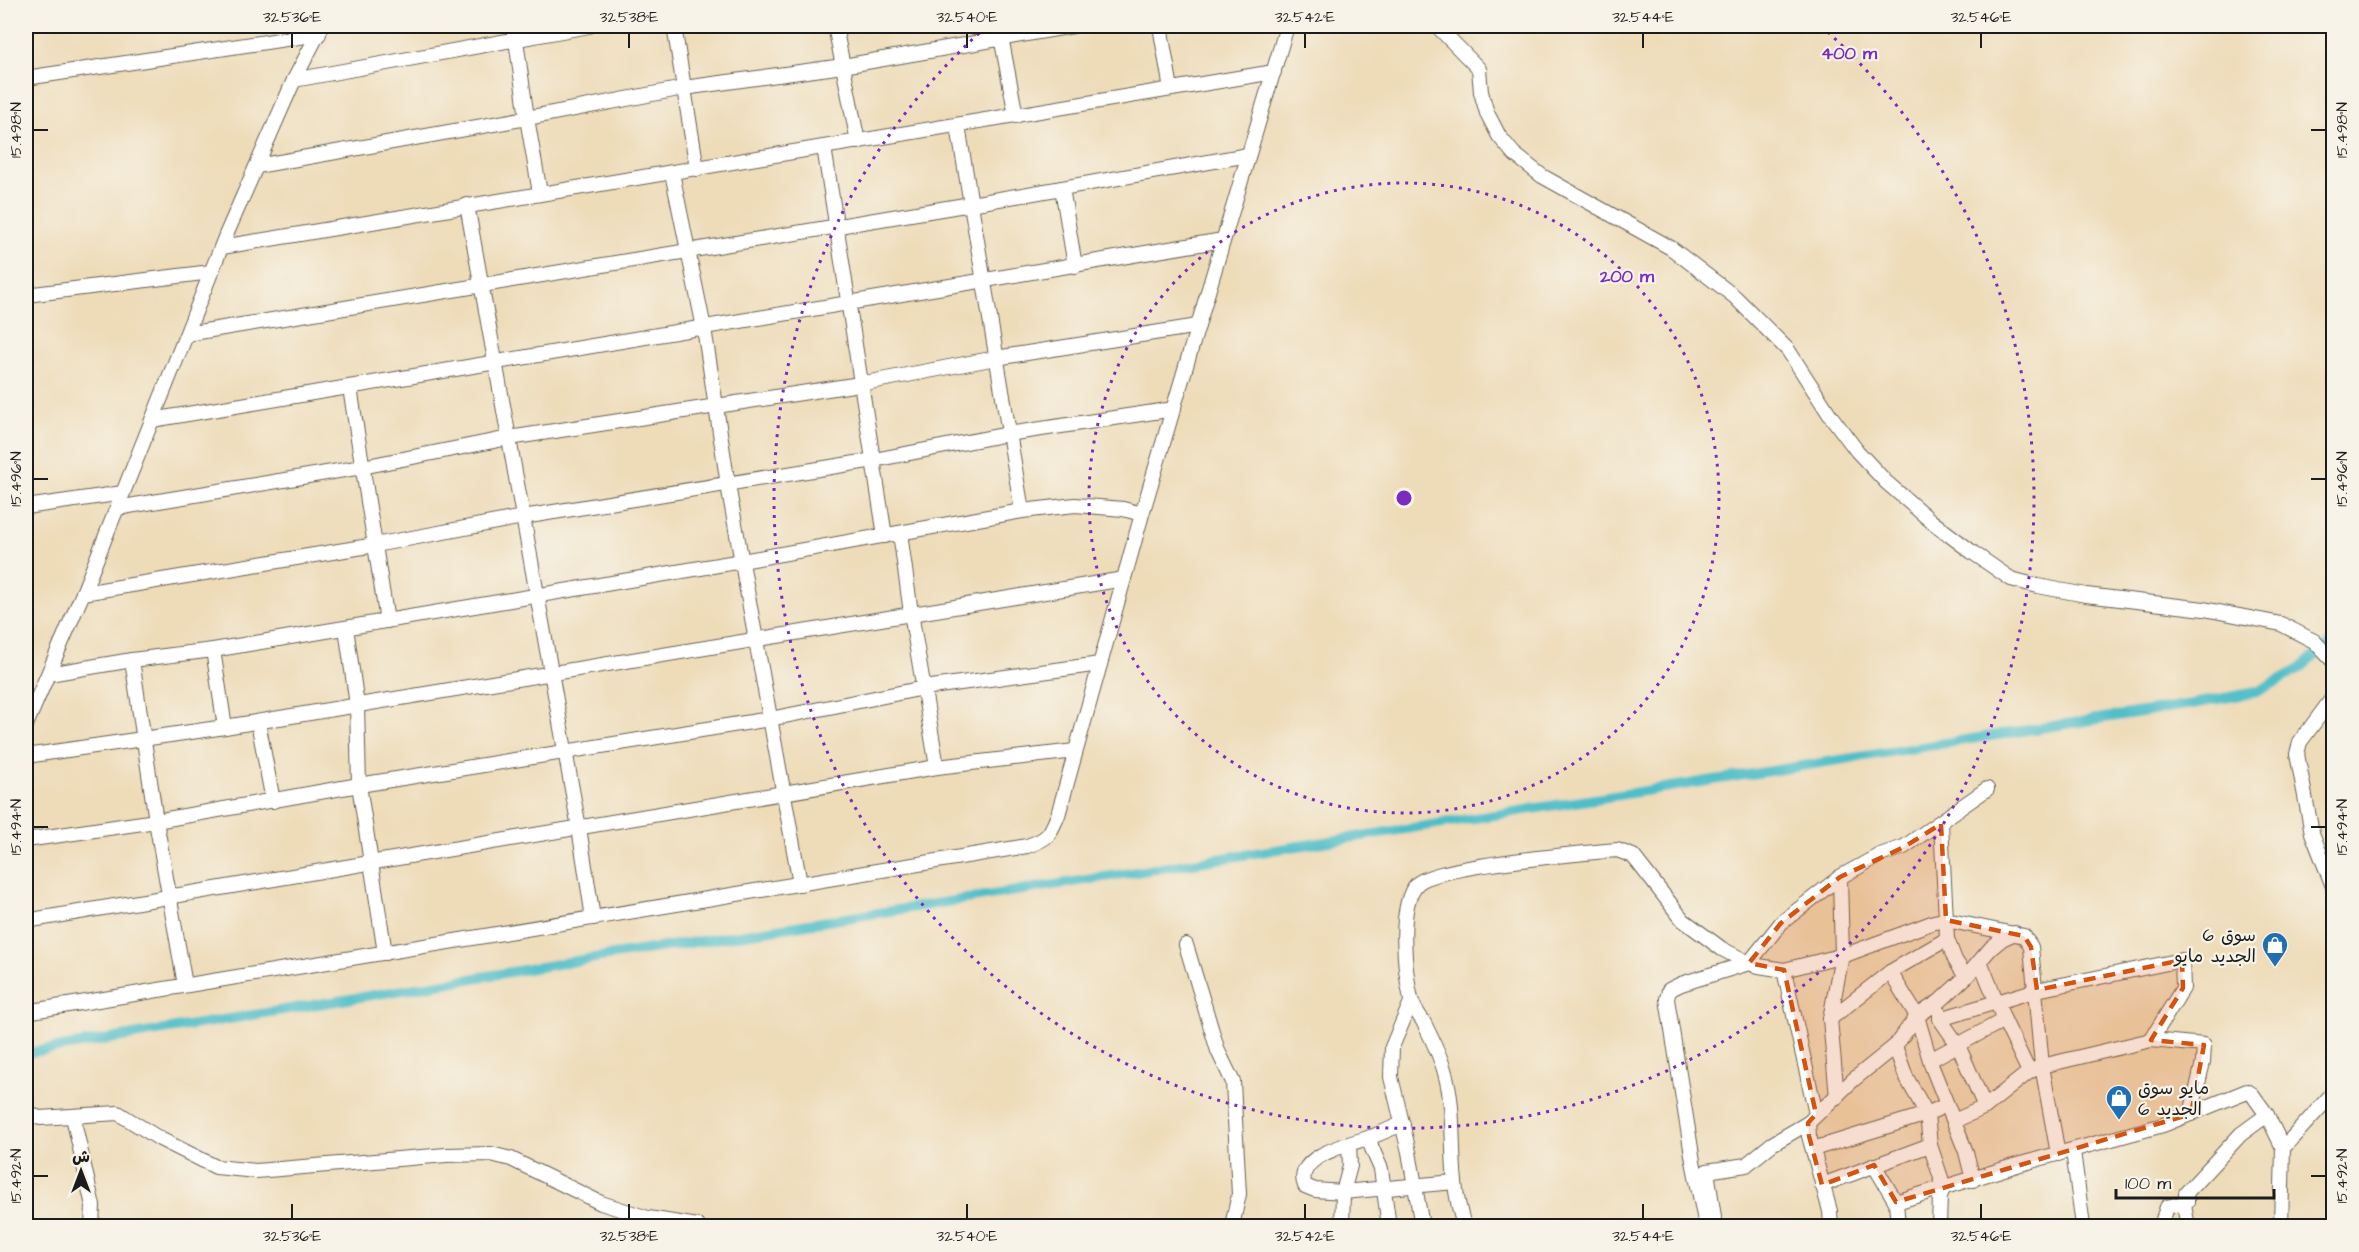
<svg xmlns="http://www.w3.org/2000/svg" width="2359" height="1252" font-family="'Architects Daughter','Playpen Sans Arabic',sans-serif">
  <rect width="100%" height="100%" fill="#f7f3e8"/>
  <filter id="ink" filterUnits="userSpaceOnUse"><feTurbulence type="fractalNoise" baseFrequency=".0167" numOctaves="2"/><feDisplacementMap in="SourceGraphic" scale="12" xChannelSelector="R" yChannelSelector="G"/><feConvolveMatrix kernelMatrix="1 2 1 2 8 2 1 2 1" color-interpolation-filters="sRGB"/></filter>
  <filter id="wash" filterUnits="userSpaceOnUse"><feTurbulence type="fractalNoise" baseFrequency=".008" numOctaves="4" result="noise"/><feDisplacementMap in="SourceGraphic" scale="24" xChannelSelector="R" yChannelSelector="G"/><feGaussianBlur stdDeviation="1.35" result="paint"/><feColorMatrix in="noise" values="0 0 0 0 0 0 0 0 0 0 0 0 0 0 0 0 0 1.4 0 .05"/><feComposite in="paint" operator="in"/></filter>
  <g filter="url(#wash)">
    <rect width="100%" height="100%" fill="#eedcb9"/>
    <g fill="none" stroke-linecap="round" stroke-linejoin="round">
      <!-- canal -->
      <path stroke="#50bec8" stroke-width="10" d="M26,1053l556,-93 1610,-256 65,-12 41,-22 36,-30"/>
    </g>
  </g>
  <g filter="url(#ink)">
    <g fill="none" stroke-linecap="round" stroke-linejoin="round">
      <!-- minor casing -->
      <g stroke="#665f53" stroke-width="16">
        <g id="minor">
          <path d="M514,26l13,92 13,75"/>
          <path d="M674,26l23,143"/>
          <path d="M835,26l23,116"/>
          <path d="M999,26l17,90"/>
          <path d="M1160,26l11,63"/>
          <path d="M1437,26l42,43 2,23 6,21 12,23 15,18 28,22 129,72 64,49 53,53 42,65 27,36 29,31 45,39 41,31 39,27 27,7 48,9 118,14 77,15 33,17 20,21"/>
          <path d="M26,78l293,-44"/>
          <path d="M294,80l295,-54"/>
          <path d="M958,126l64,385"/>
          <path d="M824,147l61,389"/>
          <path d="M257,166l270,-48 157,-30 159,-22 230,-40"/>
          <path d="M672,173l32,155 24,157 72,399"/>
          <path d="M1062,188l13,78"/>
          <path d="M467,205l112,623 14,90"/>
          <path d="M222,247c350,-59 701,-116 1052,-175"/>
          <path d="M26,295l185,-23"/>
          <path d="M187,334l784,-130 277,-49"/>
          <path d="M350,388l37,233"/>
          <path d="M152,420l1071,-180"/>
          <path d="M26,507l97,-14"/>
          <path d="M117,508l245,-41 147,-29 351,-54 136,-26 202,-32"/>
          <path d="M900,533l11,80 26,154"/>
          <path d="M83,593l292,-48 148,-28 351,-57 134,-26 166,-25"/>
          <path d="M346,628l11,77 2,80 26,168"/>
          <path d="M213,650l12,77"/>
          <path d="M132,660l24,161 29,164"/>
          <path d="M49,674l83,-14 81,-10 529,-89 280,-50 53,-6 48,4 19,5"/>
          <path d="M2334,696l-34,46 -3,12 15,79 22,56"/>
          <path d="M258,722l15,79"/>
          <path d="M26,725l57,-132 143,-358 68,-155 28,-54"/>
          <path d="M26,756l199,-29 899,-148"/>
          <path d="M1941,824l6,115 8,21 11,17"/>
          <path d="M26,840l130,-19 203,-36 411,-66 154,-31 176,-24"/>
          <path d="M26,921l911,-154 138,-16"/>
          <path d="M1186,945l32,106 15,31 6,112 -7,32"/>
          <path d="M1980,961l24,59 25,52"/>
          <path d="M1784,970l32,144"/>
          <path d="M1890,972l27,44 15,51 34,85 7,28"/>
          <path d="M1411,1002l-19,45 -1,30 18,75 13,74"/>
          <path d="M26,1012l1001,-166c21,-7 23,-11 31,-31l84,-301 145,-488"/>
          <path d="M1940,1013v6l18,26 27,62"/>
          <path d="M1830,1019l60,-47 57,-33"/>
          <path d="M1940,1019l97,-29 145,-30 1,28 -32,52"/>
          <path d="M1895,1046l11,31 21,37 3,31 14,42 -4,9 -1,30"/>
          <path d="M1930,1060l74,-40"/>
          <path d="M1837,1097l-7,-78 12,-64 -2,-78"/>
          <path d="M26,1113l14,5 78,-5 42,26 56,28 40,4 190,-16 45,-1 20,5 90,44 47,15 50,8"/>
          <path d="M73,1117l20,89 -1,20"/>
          <path d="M1954,1121l31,-14 44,-35 13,-6 109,-26 53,5 -1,17 -12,52"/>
          <path d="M1808,1123l1,13 21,75 1,15"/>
          <path d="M1403,1124c-12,4 -23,10 -35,14 -18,6 -75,18 -63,48l10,4 28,2 112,-10"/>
          <path d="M1370,1137l1,9 10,23 8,57"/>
          <path d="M2283,1148l51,-56"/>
          <path d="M1813,1149l114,-35 19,-9"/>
          <path d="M2073,1151l10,75"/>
          <path d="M1874,1165l22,37 2,24"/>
          <path d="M1822,1185l108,-40"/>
          <path d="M1896,1202l121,-37 146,-40 84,-34 5,3 15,21 16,33 -2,78"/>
          <path d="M1342,1226l1,-34 7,-26 -1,-22"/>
          <path d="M1464,1226c-4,-14 -8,-28 -9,-44 -4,-36 0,-74 -10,-109 -4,-16 -13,-34 -21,-50 -4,-7 -11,-15 -13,-24 -6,-26 -14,-94 6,-115 16,-18 169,-31 200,-34l16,6 50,64 39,29 27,14 10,3 25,4 64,-16 86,-32 12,-2 78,16 7,11 11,119 16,88"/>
          <path d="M1706,1226l-13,-65 -26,-162 2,-9 12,-6 68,-21 32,-40 59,-46 40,-22 24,-8 83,-58"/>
          <path d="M1712,1226l2,-9 -7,-46 39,-6 26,-21 36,-21 45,-43 42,-34 22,-30 23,-15 26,-24 25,-29 11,-9 13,-6"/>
          <path d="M2161,1226l6,-19 20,-5"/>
          <path d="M2188,1226l-4,-20 3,-4 -1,-9 55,-59 26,-19"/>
        </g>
      </g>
      <!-- minor -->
      <use href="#minor" stroke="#fff" stroke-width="14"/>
    </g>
  </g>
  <!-- marked area -->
  <path fill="#d4530e" fill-opacity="0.2" stroke="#d4530e" stroke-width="4.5" stroke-dasharray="12 8" stroke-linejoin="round" d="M1941,824l5,96 78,16 7,11 6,43 145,-30 1,28 -32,52 53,5 -13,69 -295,88 -22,-37 -52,20 -13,-49 -1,-13 8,-9 -32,-144 -35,-7 32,-40 59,-46 64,-30z"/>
  <!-- ticks -->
  <path fill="none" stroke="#1c1c1c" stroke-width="2" d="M292,33v15M629,33v15M967,33v15M1305,33v15M1643,33v15M1981,33v15M33,130h15M2311,130h15M33,479h15M2311,479h15M33,827h15M2311,827h15M33,1176h15M2311,1176h15M292,1204v15M629,1204v15M967,1204v15M1305,1204v15M1643,1204v15M1981,1204v15"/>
  <!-- distance rings -->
  <g fill="none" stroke="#7b2cbf" stroke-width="3" stroke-dasharray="3 6">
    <circle cx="1404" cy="498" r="315"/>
    <path d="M1821 26A630 630 0 1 1 987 26"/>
  </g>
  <!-- icons -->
  <defs>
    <g id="shop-pin" transform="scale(1.35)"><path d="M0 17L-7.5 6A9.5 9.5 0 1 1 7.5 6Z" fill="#1f6fb2" stroke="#f7f3e8"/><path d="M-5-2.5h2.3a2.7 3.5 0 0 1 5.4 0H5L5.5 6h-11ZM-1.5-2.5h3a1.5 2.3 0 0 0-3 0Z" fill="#fff"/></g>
  </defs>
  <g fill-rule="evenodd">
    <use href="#shop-pin" x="2275" y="945"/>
    <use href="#shop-pin" x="2119" y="1098"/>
  </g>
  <g text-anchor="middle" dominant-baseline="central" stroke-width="4.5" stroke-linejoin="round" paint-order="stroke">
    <!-- poi labels -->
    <g font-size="18" fill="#1c1c1c" stroke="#f7f3e8" text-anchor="end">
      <text x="2256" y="935">سوق 6<tspan x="2256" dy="21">الجديد مايو</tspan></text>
      <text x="2138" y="1088" text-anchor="start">مايو سوق<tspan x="2138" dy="21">6 الجديد</tspan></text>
    </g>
  </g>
  <circle cx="1404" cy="498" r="9" fill="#7b2cbf" stroke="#f7f3e8" stroke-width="3"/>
  <g font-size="18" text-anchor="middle" font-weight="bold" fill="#7b2cbf" stroke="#f7f3e8" stroke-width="4.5" stroke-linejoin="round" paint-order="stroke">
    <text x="1849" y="59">400 m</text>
    <text x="1627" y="282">200 m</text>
  </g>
  <!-- margin -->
  <rect width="2359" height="1252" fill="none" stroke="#f7f3e8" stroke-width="66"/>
  <!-- north arrow -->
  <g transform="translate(81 1171)" stroke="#f7f3e8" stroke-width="4.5" paint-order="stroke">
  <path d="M0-4.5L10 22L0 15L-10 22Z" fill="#1c1c1c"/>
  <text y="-9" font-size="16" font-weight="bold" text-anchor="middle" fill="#1c1c1c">ش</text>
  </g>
  <!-- scale -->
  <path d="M2116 1189v9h158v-9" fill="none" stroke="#1c1c1c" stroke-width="3"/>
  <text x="2125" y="1189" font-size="18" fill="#1c1c1c" stroke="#f7f3e8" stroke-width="4.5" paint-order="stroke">100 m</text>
  <rect x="33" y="33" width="2293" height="1186" fill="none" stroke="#1c1c1c" stroke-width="2"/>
  <g font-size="15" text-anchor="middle" fill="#1c1c1c">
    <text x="292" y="22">32.536°E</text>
    <text x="629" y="22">32.538°E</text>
    <text x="967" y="22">32.540°E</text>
    <text x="1305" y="22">32.542°E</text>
    <text x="1643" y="22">32.544°E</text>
    <text x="1981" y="22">32.546°E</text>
    <text transform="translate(16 130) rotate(-90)" y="5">15.498°N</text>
    <text transform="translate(2342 130) rotate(-90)" y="5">15.498°N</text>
    <text transform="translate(16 479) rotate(-90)" y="5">15.496°N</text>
    <text transform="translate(2342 479) rotate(-90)" y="5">15.496°N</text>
    <text transform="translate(16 827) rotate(-90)" y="5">15.494°N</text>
    <text transform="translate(2342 827) rotate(-90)" y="5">15.494°N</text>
    <text transform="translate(16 1176) rotate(-90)" y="5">15.492°N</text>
    <text transform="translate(2342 1176) rotate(-90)" y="5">15.492°N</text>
    <text x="292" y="1241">32.536°E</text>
    <text x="629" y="1241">32.538°E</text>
    <text x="967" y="1241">32.540°E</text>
    <text x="1305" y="1241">32.542°E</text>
    <text x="1643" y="1241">32.544°E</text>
    <text x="1981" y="1241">32.546°E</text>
  </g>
</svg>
